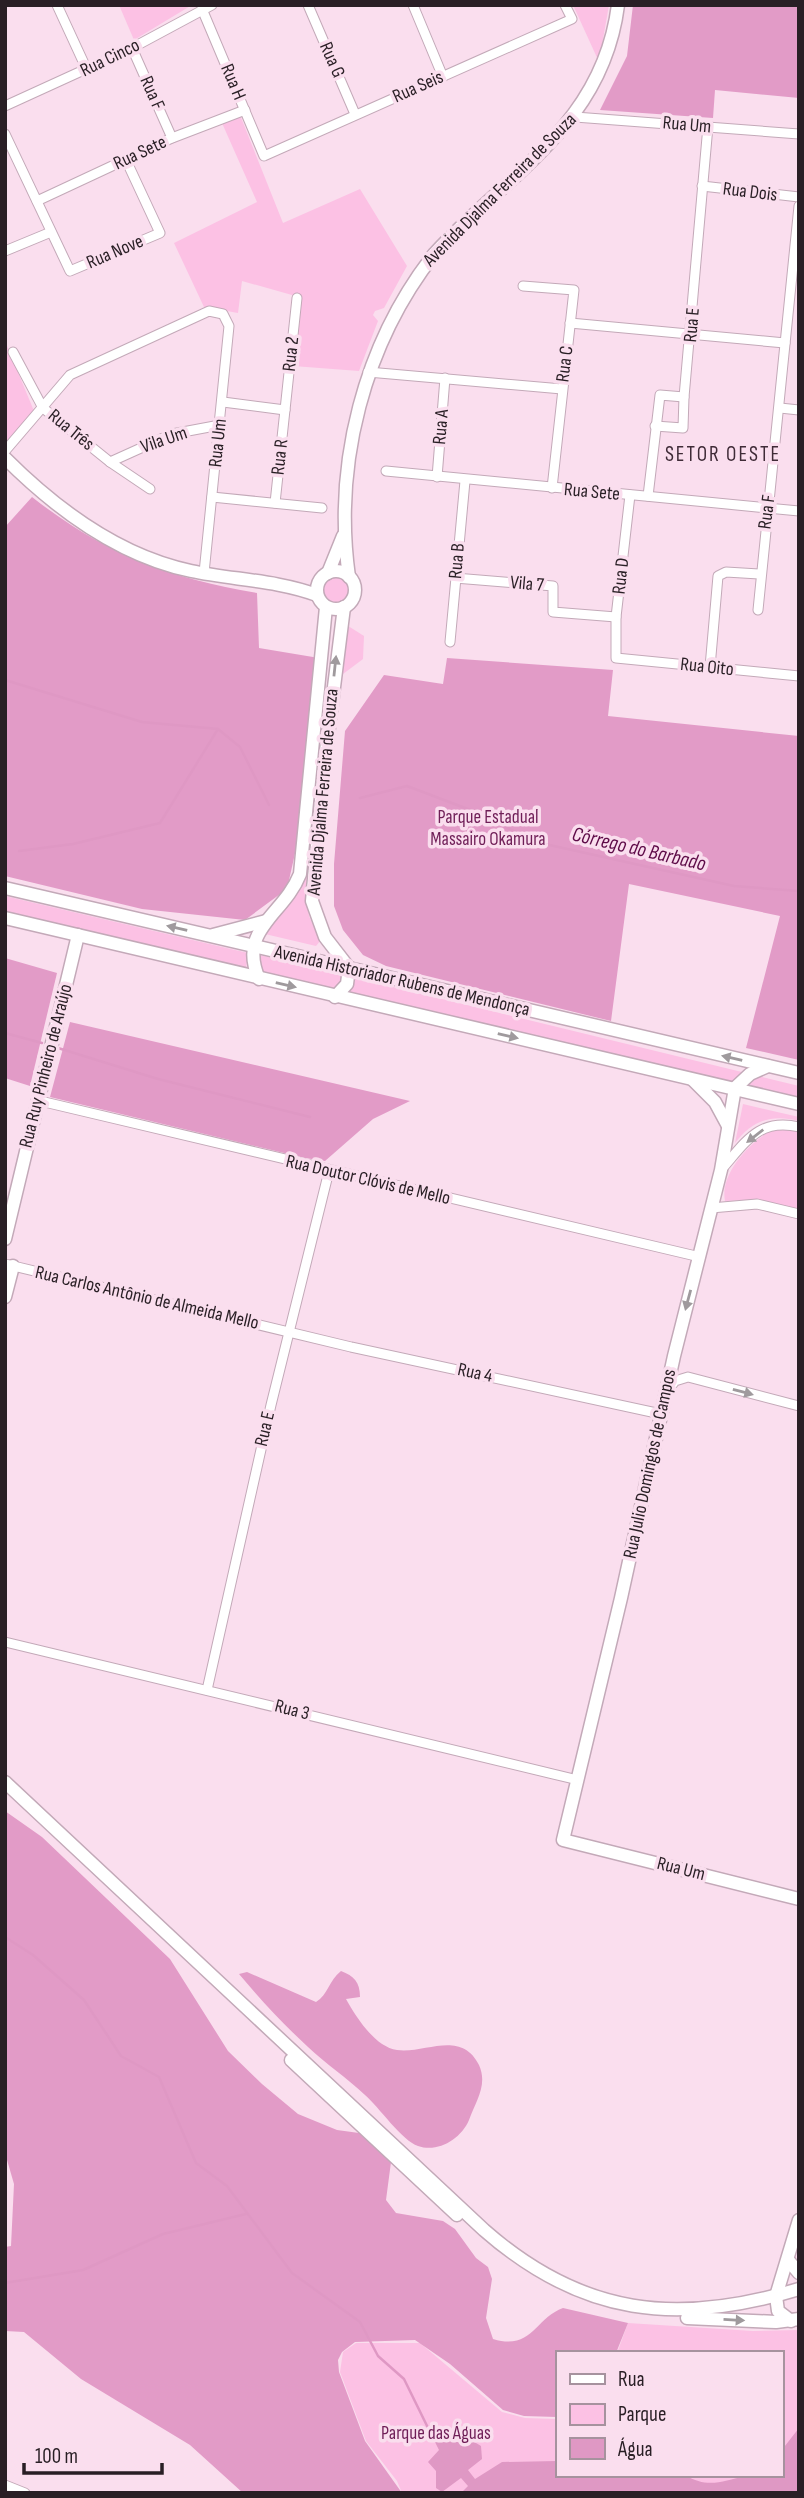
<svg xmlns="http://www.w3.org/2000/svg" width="804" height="2498" font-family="'Sofia Sans Condensed',sans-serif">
  <rect width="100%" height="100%" fill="#fadeee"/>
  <!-- green -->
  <g fill="#fcc1e4">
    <path d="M119,5h73l-58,35z"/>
    <path d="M573,5h36l-10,57z"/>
    <path d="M240,115l43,108 77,-34 47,77 -23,42 -9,3 -2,4 5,6 -19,50 -66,-5 6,-69 -57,-16 -4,32 -34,-6 -30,-64 83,-41 -35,-79z"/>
    <path d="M5,341l29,70 -29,32z"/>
    <circle cx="335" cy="590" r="13"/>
    <path d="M345,624l19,12 -1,23 -20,15 -3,-2z"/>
    <path d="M317,770l-11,121 3,25 11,25 -4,5 -51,-12c7,-20 32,-31 36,-54 6,-27 5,-90 16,-110z"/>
    <path d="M5,896l243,57 -2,16 -241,-58z"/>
    <path d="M256,954l91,23 -8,13 -79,-19z"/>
    <path d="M352,977l394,96 -12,11 -385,-91z"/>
    <path d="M758,1076l41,10v12l-56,-13z"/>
    <path d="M743,1104l56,13v4c-28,-7 -46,-1 -64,22z"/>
    <path d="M781,1126l18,4v79l-40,-9 -34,1c-6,-29 30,-66 56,-75z"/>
    <path d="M628,2323l125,8 46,-1v163h-397l-5,-12 -31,-40 -26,-69 3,-20 13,-9h64l82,69 23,6 32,1v56h224v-122h-164z"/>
  </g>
  <!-- forest -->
  <g fill="#e29bc7">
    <path d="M633,5h166v93l-84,-8 -2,28 -113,-8 27,-54z"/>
    <path d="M32,497c73,57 134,80 225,96l2,55 60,10 -23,191 -9,40 -42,31 -103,-11 -137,-33v-349z"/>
    <path d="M447,658l166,12 -5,46 191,20v324l-53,-12 34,-132 -151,-32 -18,137 -225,-55 -23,-11 -20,-25 -9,-24v-42l11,-133 39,-56 59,9z"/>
    <path d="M5,958l52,15 -27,113 -25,-8z"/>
    <path d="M70,1022l340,79 -37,18 -48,42 -20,-3 -255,-61z"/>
    <path d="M5,1811l37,26 128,122 58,92 34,33 36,30 39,16 22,3 32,29 -5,38 10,13 47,8 12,8 21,29 12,9 4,12 -6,39 7,21c39,12 42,-21 70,-31l65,15 -12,30h-59v64l-33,-1 -21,-6 -53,-46 -35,-24 -60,2 -13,10 -4,8 1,12 26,69 37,52h-159l-53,-48 -109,-66 -57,-47 -19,-1v-84l6,-1 3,-62 -9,-31z"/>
    <path d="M341,1971c13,5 19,11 19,26l-14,2c10,18 29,48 51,51 28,4 64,-21 82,15 9,20 -3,36 -10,55 -8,19 -31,33 -51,26 -16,-5 -39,-39 -53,-51 -18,-17 -39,-31 -57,-48 -24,-22 -48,-48 -69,-73l8,-2 69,30c12,-7 13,-22 25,-31z"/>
  </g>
  <!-- water -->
  <path fill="#df98c4" d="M799,2428v65h-338l7,-7 -7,-8 -19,14 -6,-4v-17l-8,-9 11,-12 -7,-14c16,-5 35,1 49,10l1,13 -14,11 7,9 27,-17 55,-1v14h128c23,14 37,6 61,1 11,-3 24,-1 35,-1v-24z"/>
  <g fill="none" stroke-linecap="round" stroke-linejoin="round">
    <!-- stream -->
    <g stroke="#df98c4" stroke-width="2.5">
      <path d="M5,680l137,42 76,7"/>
      <path d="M360,798l47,-12 66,25 63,31 198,44 65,5"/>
      <path d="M19,851l54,-7 87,-21 58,-94 22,18 29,58"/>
      <path d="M5,1033l37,10"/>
      <path d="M58,1048l100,31 152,38"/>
      <path d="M5,1937l28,18 51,45 37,56 38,21 37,86 31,23 65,87 68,49 18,34 26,23 28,57"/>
      <path d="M5,2283l78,-13 80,-36 83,-20"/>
    </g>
    <!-- street casing -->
    <g stroke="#c3a9b8" stroke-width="11">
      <g id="street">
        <path d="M57,5l30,65"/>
        <path d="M308,5l47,109"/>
        <path d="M413,5l30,72"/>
        <path d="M202,9l62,147 308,-137 -7,-14"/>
        <path d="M132,48l40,90"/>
        <path d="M5,106l127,-58 80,-43"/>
        <path d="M575,117l224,17"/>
        <path d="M5,134l65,137 90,-38 -34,-73"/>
        <path d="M702,186l97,11"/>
        <path d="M37,201l135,-63 73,-28"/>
        <path d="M5,251l46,-19"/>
        <path d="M523,286l51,4 -22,198"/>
        <path d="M570,323l215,20"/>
        <path d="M13,352l30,56 67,54 40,27"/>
        <path d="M368,372l194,17"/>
        <path d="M223,402l62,8"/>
        <path d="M780,408l19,2"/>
        <path d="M655,426l28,2 1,-31"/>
        <path d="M5,451l65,-76 139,-64 14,3 6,12 -25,247"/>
        <path d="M110,462l62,-28 48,-9"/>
        <path d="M386,471l413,40"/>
        <path d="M437,477l8,-99"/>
        <path d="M630,495l-14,122v41l183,18"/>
        <path d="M648,496l12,-101 24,2 24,-271"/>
        <path d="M212,497l110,11"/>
        <path d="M275,503l22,-205"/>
        <path d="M455,578l98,8v26l63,5"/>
        <path d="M758,610l41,-404"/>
        <path d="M450,642l15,-161"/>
        <path d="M710,667l8,-91 8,-4 33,2"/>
        <path d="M36,1100l664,157"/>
        <path d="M721,1170c24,-27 38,-53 78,-43"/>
        <path d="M711,1208l46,-4 42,10"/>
        <path d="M5,1264l346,83 310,67"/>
        <path d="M669,1389l6,-8 13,-4 111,29"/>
        <path d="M5,1642l573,138"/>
        <path d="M207,1690l64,-285 58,-234"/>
        <path d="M5,2485l20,8"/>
      </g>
    </g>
    <!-- secondary casing -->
    <g stroke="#c3a9b8" stroke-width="15">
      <g id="secondary">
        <path d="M5,458c51,51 114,98 186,113 43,9 85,9 126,24"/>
        <circle cx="336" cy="590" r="19"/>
        <path d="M328,573l15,-37"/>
        <path d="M349,577c-16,-113 15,-234 86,-324 75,-81 168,-129 183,-248"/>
        <path d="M5,888l794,185"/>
        <path d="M5,918l794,186"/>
        <path d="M213,935l53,-14"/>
        <path d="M259,979c-22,-50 25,-64 41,-105l26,-267"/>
        <path d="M335,997l12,-13 2,-16 -24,-31 -13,-36 12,-134 20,-160"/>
        <path d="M768,1066l-18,8 -15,14 -14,82 -47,186 -53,242 -58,242 236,59"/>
        <path d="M693,1080l22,22 13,24"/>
        <path d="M5,1239l73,-304"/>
        <path d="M5,1297l8,-31"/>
        <path d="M5,1782l479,448c98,86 193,96 315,59"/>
        <path d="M291,2060l166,155"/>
        <path d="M788,2260l11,13"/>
        <path d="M687,2318l89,4 23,-3"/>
        <path d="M791,2321l-13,-10 -2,-15 23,-76"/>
      </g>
    </g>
    <!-- street -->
    <use href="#street" stroke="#fff" stroke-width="9"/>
    <!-- secondary -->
    <use href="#secondary" stroke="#fff" stroke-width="12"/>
  </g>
  <!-- one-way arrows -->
  <defs><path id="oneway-solid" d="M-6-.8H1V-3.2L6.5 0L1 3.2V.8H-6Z" transform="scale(1.75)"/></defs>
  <g fill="#9f9a9d">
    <use href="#oneway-solid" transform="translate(335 666) rotate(-84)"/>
    <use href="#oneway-solid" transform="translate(177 928) rotate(-167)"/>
    <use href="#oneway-solid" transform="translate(286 985) rotate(13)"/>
    <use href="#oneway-solid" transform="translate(508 1036) rotate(13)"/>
    <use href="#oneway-solid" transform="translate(732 1058) rotate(-167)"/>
    <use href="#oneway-solid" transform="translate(755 1136) rotate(142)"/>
    <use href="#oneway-solid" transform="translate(688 1300) rotate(105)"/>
    <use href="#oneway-solid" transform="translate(743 1392) rotate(15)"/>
    <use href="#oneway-solid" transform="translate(734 2320) rotate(3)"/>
  </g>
  <g text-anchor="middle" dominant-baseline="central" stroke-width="7" stroke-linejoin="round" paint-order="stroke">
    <!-- street labels -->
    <g font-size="19" fill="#291f25" stroke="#fadeee">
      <text transform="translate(110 58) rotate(-26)">Rua Cinco</text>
      <text transform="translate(332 60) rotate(66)">Rua G</text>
      <text transform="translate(233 82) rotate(67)">Rua H</text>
      <text transform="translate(418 87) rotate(-24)">Rua Seis</text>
      <text transform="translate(152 93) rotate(66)">Rua F</text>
      <text transform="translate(687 125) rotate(5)">Rua Um</text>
      <text transform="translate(140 153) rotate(-25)">Rua Sete</text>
      <text transform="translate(500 190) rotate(-45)">Avenida Djalma Ferreira de Souza</text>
      <text transform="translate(750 192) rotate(7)">Rua Dois</text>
      <text transform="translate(115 252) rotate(-23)">Rua Nove</text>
      <text transform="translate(692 325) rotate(-85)">Rua E</text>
      <text transform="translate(291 354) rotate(-84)">Rua 2</text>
      <text transform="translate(565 364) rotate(-83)">Rua C</text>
      <text transform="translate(441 427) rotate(-85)">Rua A</text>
      <text transform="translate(71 430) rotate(39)">Rua Três</text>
      <text transform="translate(164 440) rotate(-19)">Vila Um</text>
      <text transform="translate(218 443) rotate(-84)">Rua Um</text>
      <text transform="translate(280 457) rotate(-84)">Rua R</text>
      <text transform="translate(592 492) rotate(5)">Rua Sete</text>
      <text transform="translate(767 512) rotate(-83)">Rua F</text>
      <text transform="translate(457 561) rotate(-85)">Rua B</text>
      <text transform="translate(621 576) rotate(-84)">Rua D</text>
      <text transform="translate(527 584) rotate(5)">Vila 7</text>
      <text transform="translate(707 667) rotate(6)">Rua Oito</text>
      <text transform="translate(323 792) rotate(-85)">Avenida Djalma Ferreira de Souza</text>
      <text transform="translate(402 981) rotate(13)">Avenida Historiador Rubens de Mendonça</text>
      <text transform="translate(46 1066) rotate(-76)">Rua Ruy Pinheiro de Araújo</text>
      <text transform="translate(368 1180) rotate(13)">Rua Doutor Clóvis de Mello</text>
      <text transform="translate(147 1298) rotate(13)">Rua Carlos Antônio de Almeida Mello</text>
      <text transform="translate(475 1373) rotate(12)">Rua 4</text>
      <text transform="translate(265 1429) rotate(-77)">Rua E</text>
      <text transform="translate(650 1464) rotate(-78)">Rua Julio Domingos de Campos</text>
      <text transform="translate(292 1710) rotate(14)">Rua 3</text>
      <text transform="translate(681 1869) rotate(14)">Rua Um</text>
    </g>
    <!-- park labels -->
    <g font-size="19" fill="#6f1e57" stroke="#fadeee">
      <text x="488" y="817">Parque Estadual<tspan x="488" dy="22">Massairo Okamura</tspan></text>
      <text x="436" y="2433">Parque das Águas</text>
    </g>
    <!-- neighbourhood labels -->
    <g font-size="21" letter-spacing="2" fill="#3f2b37" stroke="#fadeee">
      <text x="723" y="454">SETOR OESTE</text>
    </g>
    <!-- water labels -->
    <g font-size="21" font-style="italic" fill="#5e0b48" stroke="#fadeee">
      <text transform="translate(639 849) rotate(13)">Córrego do Barbado</text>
    </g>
  </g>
  <!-- border -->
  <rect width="804" height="2498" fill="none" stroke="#291f25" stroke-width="14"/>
  <!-- legend -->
  <rect x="556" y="2351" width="228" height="126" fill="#fadeee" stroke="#a6929e" stroke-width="2"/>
  <rect x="570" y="2374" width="35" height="10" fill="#ffffff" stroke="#a6929e" stroke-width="2"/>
  <text x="618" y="2386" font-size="21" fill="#291f25">Rua</text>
  <rect x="570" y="2404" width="35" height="21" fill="#fcc1e4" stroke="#a6929e" stroke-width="2"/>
  <text x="618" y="2421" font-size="21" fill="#291f25">Parque</text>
  <rect x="570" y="2438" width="35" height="21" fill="#df98c4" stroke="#a6929e" stroke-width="2"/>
  <text x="618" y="2456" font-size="21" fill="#291f25">Água</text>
  <!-- scale -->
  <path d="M24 2463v10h138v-10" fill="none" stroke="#291f25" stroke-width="3.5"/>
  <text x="35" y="2463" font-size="21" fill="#291f25" stroke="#fadeee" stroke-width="5" paint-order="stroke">100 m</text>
</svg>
